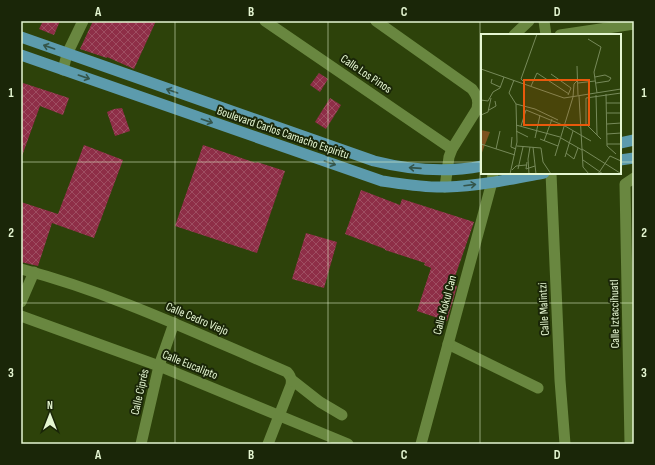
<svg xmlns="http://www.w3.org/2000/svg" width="655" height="465" font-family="'Sofia Sans Condensed',sans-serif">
  <defs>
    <pattern id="building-cross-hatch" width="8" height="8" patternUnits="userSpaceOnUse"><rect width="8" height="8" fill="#8e2e47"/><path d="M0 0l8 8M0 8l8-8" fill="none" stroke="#9e4d61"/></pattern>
  </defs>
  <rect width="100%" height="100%" fill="#2d420a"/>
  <!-- building -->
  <g fill="url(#building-cross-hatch)">
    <path d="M43,21h17l-6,14 -15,-6z"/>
    <path d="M93,21h63l-22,48 -27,-12v1l-27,-9z"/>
    <path d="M319,73l9,6 -8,13 -10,-7z"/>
    <path d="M23,83l46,15 -6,17 -23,-9 -18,50h-1v-68z"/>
    <path d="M330,98l11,7 -15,24 -11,-7z"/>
    <path d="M122,108l8,23 -15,5 -8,-24 7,-3z"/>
    <path d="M84,145l39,15 -29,78 -42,-15 -14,43 -17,-4v-60l37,12z"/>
    <path d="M203,145l53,18 1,-1 28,9 -28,82 -82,-27z"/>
    <path d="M361,190l39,15 2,-6 72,23 -22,63 5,1 -10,35 -30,-10 14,-43 -7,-3 1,-2 -40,-13v-1l-40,-15z"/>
    <path d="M306,233l31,9 -13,46 -32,-9z"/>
  </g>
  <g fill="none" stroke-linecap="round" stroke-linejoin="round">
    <!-- minor -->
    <g stroke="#698740" stroke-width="11">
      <path d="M265,21l187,128"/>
      <path d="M376,21l96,68c5,7 7,11 5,20l-25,40 -3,8 -4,30"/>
      <path d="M544,21l2,14"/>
      <path d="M514,35l15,-14"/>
      <path d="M560,35l74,-11"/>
      <path d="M63,70l4,-16 16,-33"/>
      <path d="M551,173l9,207 5,64"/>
      <path d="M21,269c92,24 179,66 266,103 4,4 5,7 4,13l-23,59"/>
      <path d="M21,302l13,-30"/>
      <path d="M21,316l138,50 189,78"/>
      <path d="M448,344l90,44"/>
      <path d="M292,380l28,22 22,13"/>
      <path d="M141,444l18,-78 15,-43"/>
      <path d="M421,444l71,-262 1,-9"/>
      <path d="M630,444l-5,-260 9,-6"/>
    </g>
    <!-- primary -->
    <g stroke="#5c9bad" stroke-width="11">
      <path d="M21,37l353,124c36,9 72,12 108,5"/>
      <path d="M21,55l361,126c21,3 43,7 65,6 32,-1 65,-8 97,-14"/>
      <path d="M620,143l14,-3"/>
      <path d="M620,160l14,-2"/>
    </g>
  </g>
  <!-- one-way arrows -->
  <defs><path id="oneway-shaft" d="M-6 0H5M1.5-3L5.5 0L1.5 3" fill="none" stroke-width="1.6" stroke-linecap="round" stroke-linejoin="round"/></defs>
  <g stroke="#34554a">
    <use href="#oneway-shaft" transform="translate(49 47) rotate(-161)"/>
    <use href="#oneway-shaft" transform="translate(84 77) rotate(19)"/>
    <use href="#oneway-shaft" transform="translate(172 91) rotate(-161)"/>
    <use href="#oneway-shaft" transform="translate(207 121) rotate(19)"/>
    <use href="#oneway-shaft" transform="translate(330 163) rotate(19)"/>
    <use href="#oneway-shaft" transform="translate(415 168) rotate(-176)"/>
    <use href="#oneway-shaft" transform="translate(470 185) rotate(-7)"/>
  </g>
  <!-- grid -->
  <path fill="none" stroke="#e5f6d2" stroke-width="1" stroke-opacity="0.55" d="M175,21v423M328,21v423M480,21v423M21,162h461M620,162h14M21,303h613"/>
  <g text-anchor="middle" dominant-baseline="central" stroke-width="4" stroke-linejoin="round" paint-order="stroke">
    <!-- street labels -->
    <g font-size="12" fill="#e5f6d2" stroke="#1a2608">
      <text transform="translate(366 74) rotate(34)">Calle Los Pinos</text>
      <text transform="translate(283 133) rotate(19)">Boulevard Carlos Camacho Espíritu</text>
      <text transform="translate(445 305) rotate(-75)">Calle Kokul Can</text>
      <text transform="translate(544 309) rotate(-93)">Calle Malintzi</text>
      <text transform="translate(615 314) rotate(-91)">Calle Iztaccíhuatl</text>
      <text transform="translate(197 319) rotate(23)">Calle Cedro Viejo</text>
      <text transform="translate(190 365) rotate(22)">Calle Eucalipto</text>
      <text transform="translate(140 392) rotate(-77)">Calle Ciprés</text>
    </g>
  </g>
  <!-- overview -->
  <g transform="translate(481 34)">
    <rect width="140" height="140" fill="#2d420a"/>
    <path d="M0,96l9,2 -9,23z" fill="#7c521f"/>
    <path fill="none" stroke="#778a5a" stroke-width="1" d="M107,5l13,8 -7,25 3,21M96,32l1,29M0,35l83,29 57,-9M70,40l20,14 -3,7M114,43l10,-2 6,3 -2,3 -13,2M11,45l-1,4 9,4M44,49l-4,-4 16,-45M97,49l17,-2M50,52l6,-13 32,21M125,60l1,52 9,8M115,61l1,40M98,62l4,71 6,7M0,66l7,1 5,-9 7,-4 4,-11M125,69h15M35,70l19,5 23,11M8,76l7,-4 -1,-5M45,76l39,16 26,15M126,79h14M0,81l7,-3 3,-14M126,90l14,-1M35,91l44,12M40,92l5,-16M35,97l12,6M126,100l14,-1M31,103l-1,10 5,2M54,104l5,-23M80,104l21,12M59,105l18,7M120,105l-15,-15v-26l35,-5M63,107l8,-22M0,110l34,11M126,110h14M36,112l24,2 2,14 8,12M52,113l3,27M15,115l4,-18M101,115l38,24M85,119l8,6 4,-11M74,122l18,-59 1,-13 4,-4M84,123l8,-26M102,126l20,14M46,128l-1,7 9,-3M37,135l5,-22M31,136l4,-4 10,-1M29,140l7,-32 -1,-38 -7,-11 5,-13M48,140l-1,-15 2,-12M117,140l12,-18 11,5"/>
    <path fill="#e8590c" fill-opacity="0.15" stroke="#e8590c" stroke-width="2" d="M43,46h65v45h-65z"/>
    <rect width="140" height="140" fill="none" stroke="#e5f6d2" stroke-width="2"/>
  </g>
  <!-- border -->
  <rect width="655" height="465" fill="none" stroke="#1a2608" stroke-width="44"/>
  <!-- north arrow -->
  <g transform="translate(50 415)" stroke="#1a2608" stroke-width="3" paint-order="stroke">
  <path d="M0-3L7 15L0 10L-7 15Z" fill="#e5f6d2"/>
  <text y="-6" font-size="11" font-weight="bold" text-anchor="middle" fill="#e5f6d2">N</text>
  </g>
  <rect x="22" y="22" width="611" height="421" fill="none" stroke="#e5f6d2" stroke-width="1.5"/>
  <g font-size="13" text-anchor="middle" font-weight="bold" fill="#e5f6d2">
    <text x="98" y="16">A</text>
    <text x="251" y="16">B</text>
    <text x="404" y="16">C</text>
    <text x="557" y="16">D</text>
    <text x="11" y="97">1</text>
    <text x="644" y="97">1</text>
    <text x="11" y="237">2</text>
    <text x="644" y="237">2</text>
    <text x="11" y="377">3</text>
    <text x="644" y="377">3</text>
    <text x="98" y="459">A</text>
    <text x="251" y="459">B</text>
    <text x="404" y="459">C</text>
    <text x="557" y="459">D</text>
  </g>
</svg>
